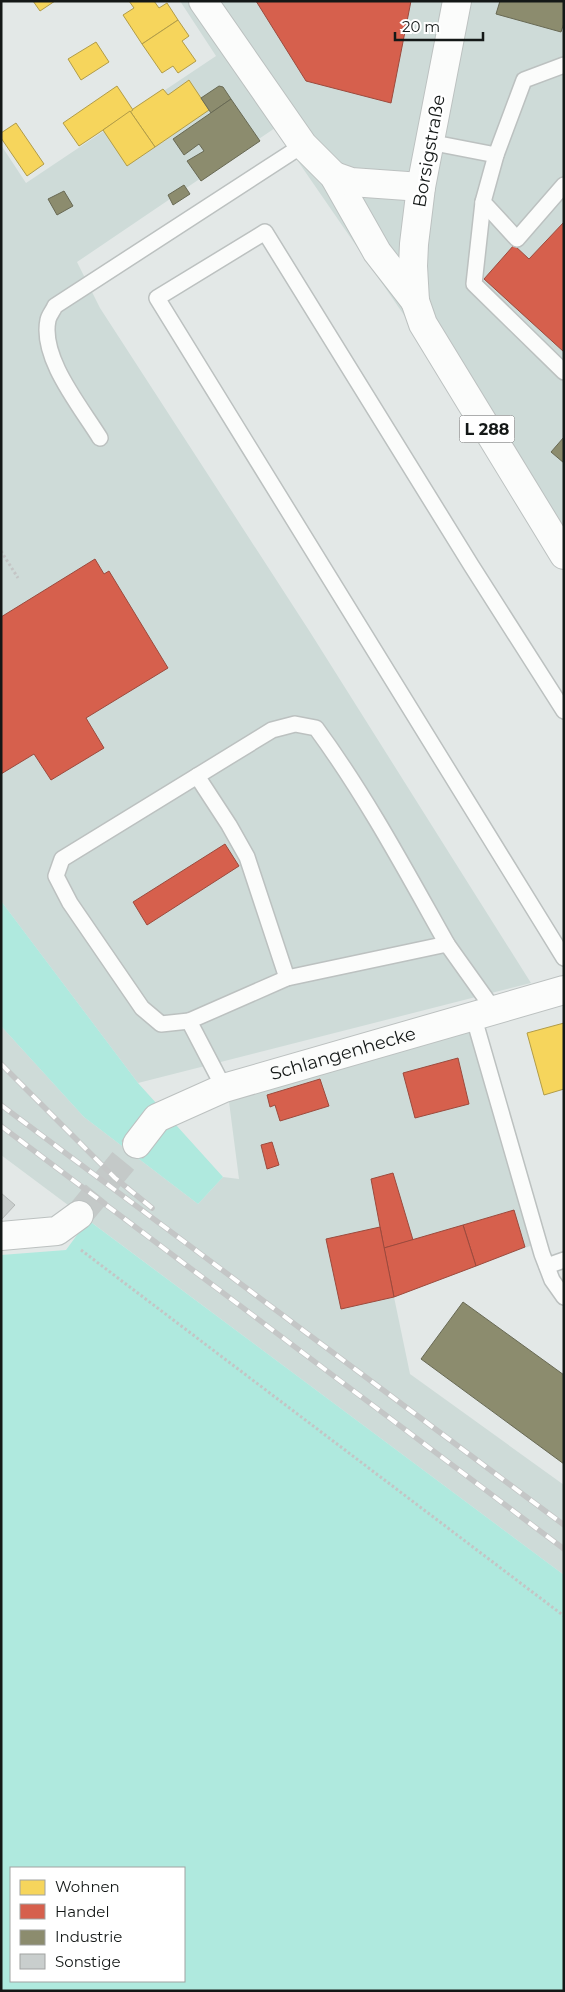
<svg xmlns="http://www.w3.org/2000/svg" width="565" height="1992" font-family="Montserrat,sans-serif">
  <rect width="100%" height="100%" fill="#e3e8e7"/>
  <!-- built -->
  <g fill="#cedbd8">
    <path d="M180,1h384v546l-289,-419 -198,134 23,46 210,324 221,351 -393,100 -137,-182v-756l25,38 190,-127z"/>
    <path d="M475,1025l63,218 -144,54 16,77 154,111v90l-563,-420v-129l83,91 114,87 25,-27 16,2 -11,-85z"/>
  </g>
  <!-- green -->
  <g fill="#afe9de" fill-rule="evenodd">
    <path d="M1,901l137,182 85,94 -25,27 -114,-87 -83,-91z"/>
    <path d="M88,1220l476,355v416h-563v-736l65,-5zM11,1868h173v113h-173z"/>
  </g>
  <!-- homes -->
  <g fill="#f6d55c" stroke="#b29c47">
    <path d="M33,1h22l-15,10z"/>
    <path d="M129,1h25l5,7 8,-5 11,17 -36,24 -19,-29 11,-7z"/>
    <path d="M178,20l11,16 -7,5 14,20 -18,12 -5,-7 -11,7 -20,-29z"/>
    <path d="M96,42l13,20 -28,18 -13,-21z"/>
    <path d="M189,80l20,30 -54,37 -25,-36 33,-22 5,6z"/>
    <path d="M117,86l16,24 -54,36 -16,-23z"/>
    <path d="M130,111l25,36 -28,19 -24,-36z"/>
    <path d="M16,123l28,41 -17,12 -26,-38v-5z"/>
    <path d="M564,1023v66l-20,6 -17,-62z"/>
  </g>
  <!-- shops -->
  <g fill="#d6604d" stroke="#9c4a3d">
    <path d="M256,1h155l-20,102 -85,-22z"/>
    <path d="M564,222v130l-80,-73 30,-34 15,14z"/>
    <path d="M95,559l9,15 5,-3 59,97 -82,50 18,30 -53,32 -17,-26 -33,20v-157z"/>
    <path d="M225,844l14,22 -92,59 -14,-23z"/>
    <path d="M458,1058l11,46 -54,14 -12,-45z"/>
    <path d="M320,1079l9,27 -49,15 -5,-16 -5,2 -3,-12z"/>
    <path d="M272,1142l7,23 -12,4 -6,-24z"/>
    <path d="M393,1173l20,67 -29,8 -13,-69z"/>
    <path d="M514,1210l11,37 -49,19 -13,-41z"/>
    <path d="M463,1225l13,41 -82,31 -10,-49z"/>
    <path d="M380,1227l14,70 -53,12 -15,-70z"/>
  </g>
  <!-- industry -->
  <g fill="#8c8c6e" stroke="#686954">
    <path d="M500,1h64v22l-3,9 -65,-18z"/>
    <path d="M219,86l4,1 8,12 -20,14 -10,-15z"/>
    <path d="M231,99l29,42 -59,40 -14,-20 17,-10 -5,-7 -15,11 -11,-16z"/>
    <path d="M184,185l6,9 -17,11 -5,-10z"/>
    <path d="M64,191l9,15 -16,9 -9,-16z"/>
    <path d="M564,437v26l-13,-11z"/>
    <path d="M463,1302l101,73v89l-143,-105z"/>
  </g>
  <!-- building -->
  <path fill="#c9cecd" stroke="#b3b7b6" d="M1,1193l14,12 -14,15z"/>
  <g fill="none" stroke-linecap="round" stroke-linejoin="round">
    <!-- minor-tunnel -->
    <path stroke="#c4c9c8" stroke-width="28" stroke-dasharray="28 14" stroke-linecap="butt" d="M79,1215l58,-71"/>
    <!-- service casing -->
    <g stroke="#bcc1c0" stroke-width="18">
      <g id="service">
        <path d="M564,65l-40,15 -28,75 -13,47 34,37 47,-54"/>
        <path d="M429,142l67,13"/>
        <path d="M483,202l-9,82 90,88"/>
        <path d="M100,438c-19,-31 -60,-80 -52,-118 1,-5 5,-9 7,-14l248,-161"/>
        <path d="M564,711l-93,-146 -206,-333 -108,66 407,660"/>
        <path d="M197,776l32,49 18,32 40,121"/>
        <path d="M473,1015l69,239 10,26 12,17"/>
        <path d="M189,1021l-28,3 -19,-16 -72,-105 -14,-27 6,-17 210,-129 23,-6 21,4c50,68 90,143 131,216"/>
        <path d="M224,1088l-35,-67 98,-43 160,-34 47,66"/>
        <path d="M547,1266l17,-6"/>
      </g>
    </g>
    <!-- minor casing -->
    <g stroke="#bcc1c0" stroke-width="30">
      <g id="minor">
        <path d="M203,1l100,144 31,31 43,76 38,49"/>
        <path d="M334,176l17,6 70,5"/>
        <path id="s1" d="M137,1144l20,-26 67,-30 340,-98"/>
        <path d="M1,1236l56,-5 22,-16"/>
      </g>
    </g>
    <!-- primary casing -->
    <g stroke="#bcc1c0" stroke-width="30">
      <path id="primary" d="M457,1l-36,186 -7,57 -1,22 2,35 8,23 141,231"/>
    </g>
    <!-- path -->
    <g stroke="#c4c5c5" stroke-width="3" stroke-dasharray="2.5 2.5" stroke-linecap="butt">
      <path d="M1,551l17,27"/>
      <path d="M81,1250l483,366"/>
    </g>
    <!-- service -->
    <use href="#service" stroke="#fbfcfb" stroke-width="15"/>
    <!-- minor -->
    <use href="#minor" stroke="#fbfcfb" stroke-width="28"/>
    <!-- primary -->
    <use href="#primary" stroke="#fbfcfb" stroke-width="28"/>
    <!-- rail casing -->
    <g stroke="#c4c6c6" stroke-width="5.5">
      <g id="rail">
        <path d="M1,1064l114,114 37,30"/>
        <path d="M1,1105l563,420"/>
        <path d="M1,1126l563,423"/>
      </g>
    </g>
    <!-- rail -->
    <use href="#rail" stroke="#fff" stroke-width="4" stroke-dasharray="11" stroke-linecap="butt"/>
  </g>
  <g text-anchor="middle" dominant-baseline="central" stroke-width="5" stroke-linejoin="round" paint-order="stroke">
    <!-- shield labels -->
    <rect fill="#fff" stroke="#5a5d5d" stroke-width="1" x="459.5" y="415.5" width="55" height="27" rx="4"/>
    <g font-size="16" font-weight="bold" fill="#141817">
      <text x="487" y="429">L 288</text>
    </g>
    <!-- street labels -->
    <g font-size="18" fill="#141817" stroke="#fff">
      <text transform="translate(429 151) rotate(-80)">Borsigstraße</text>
      <text stroke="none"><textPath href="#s1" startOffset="230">Schlangenhecke</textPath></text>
    </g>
  </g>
  <!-- border -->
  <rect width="565" height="1992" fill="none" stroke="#141817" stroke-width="5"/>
  <!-- legend -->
  <rect x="10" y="1867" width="175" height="115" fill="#ffffff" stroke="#a1a3a2"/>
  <rect x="20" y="1880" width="25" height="15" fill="#f6d55c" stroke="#a1a3a2"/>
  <text x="55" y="1892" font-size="15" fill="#141817">Wohnen</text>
  <rect x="20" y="1904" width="25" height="15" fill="#d6604d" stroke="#a1a3a2"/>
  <text x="55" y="1917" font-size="15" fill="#141817">Handel</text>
  <rect x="20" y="1930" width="25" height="15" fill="#8c8c6e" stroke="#a1a3a2"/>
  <text x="55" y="1942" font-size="15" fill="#141817">Industrie</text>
  <rect x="20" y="1954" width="25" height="15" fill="#c9cecd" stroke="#a1a3a2"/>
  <text x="55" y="1967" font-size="15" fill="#141817">Sonstige</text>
  <!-- scale -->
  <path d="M395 32v8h88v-8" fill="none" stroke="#141817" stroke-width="2.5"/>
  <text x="402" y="32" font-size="15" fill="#141817" stroke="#ffffff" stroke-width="4" paint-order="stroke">20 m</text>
</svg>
